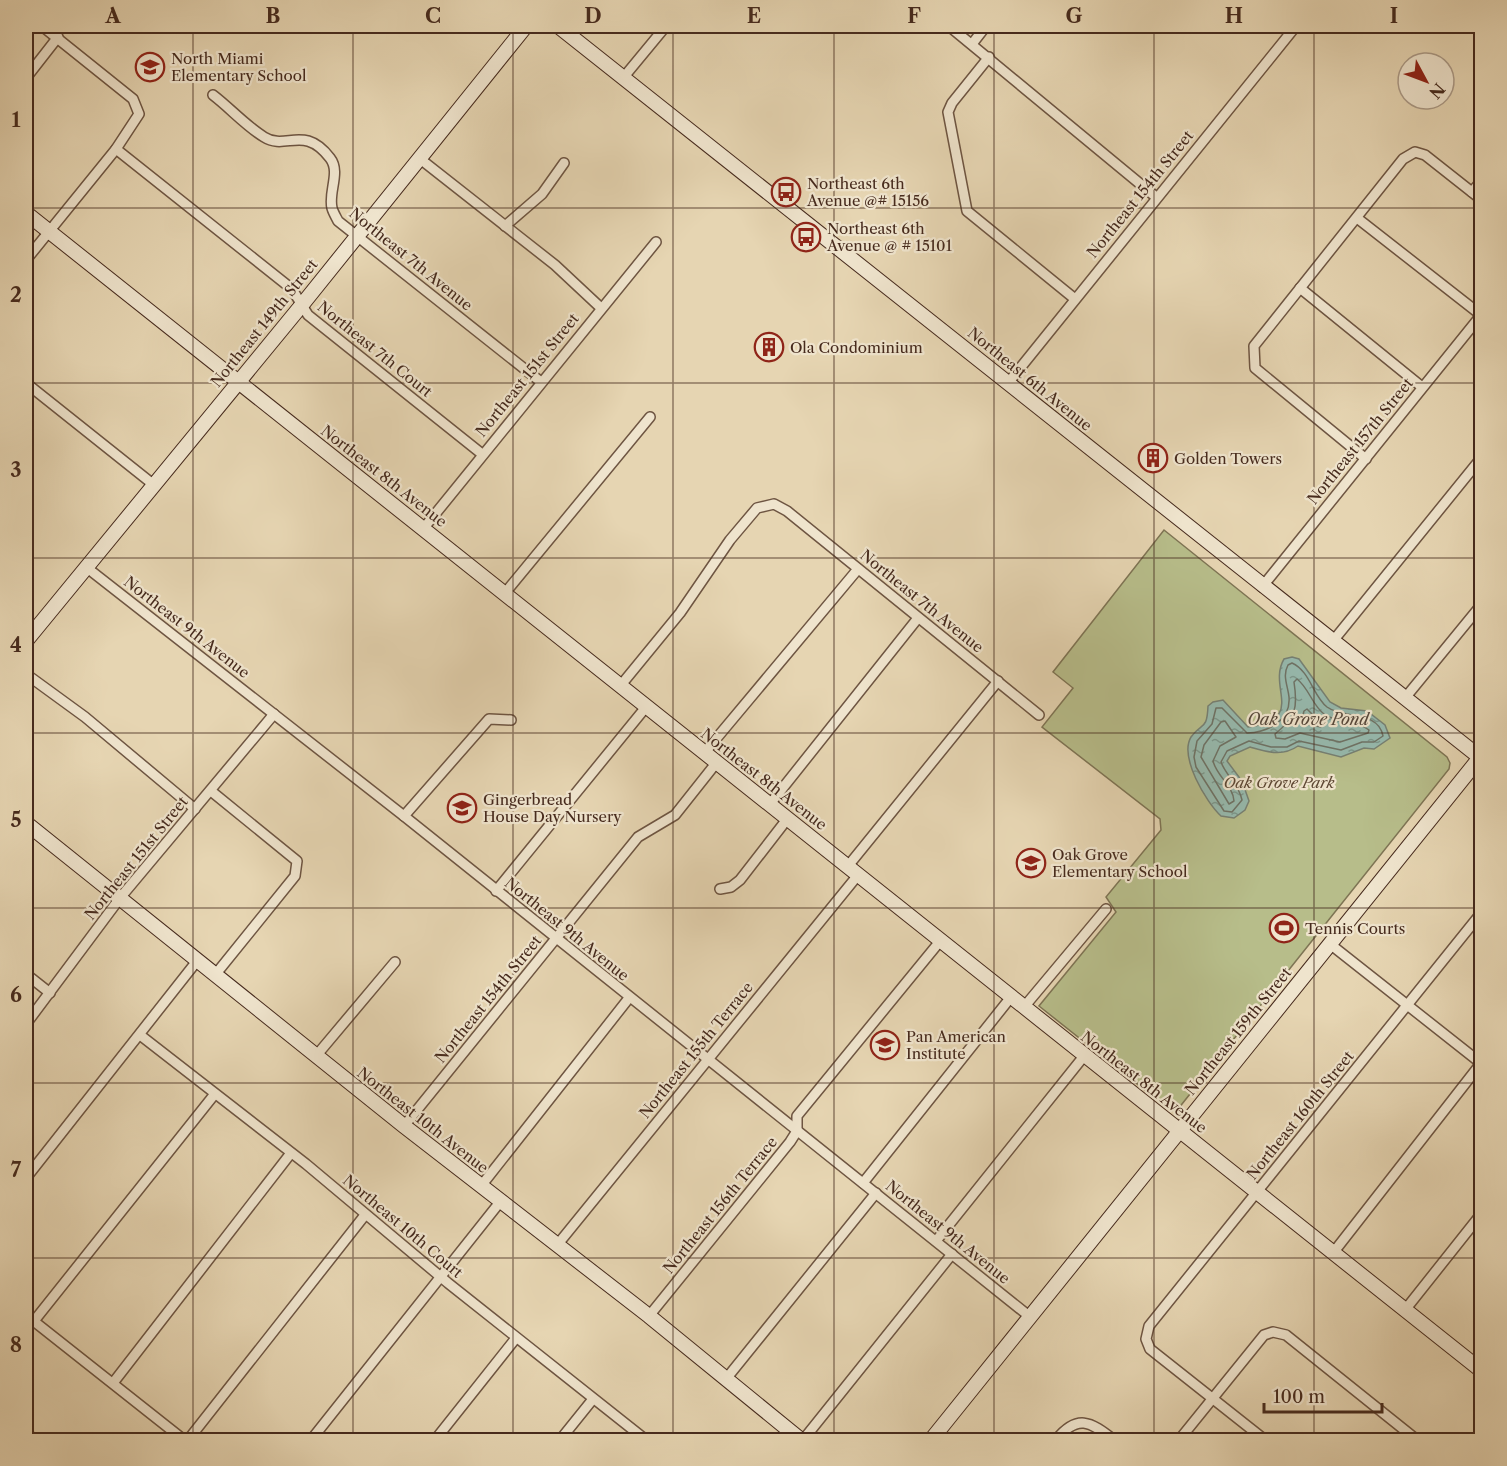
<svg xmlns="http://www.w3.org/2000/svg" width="1507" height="1466" font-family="'Libre Caslon Text',serif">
  <defs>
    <pattern id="water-ripples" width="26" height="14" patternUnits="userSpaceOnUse" patternTransform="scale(1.5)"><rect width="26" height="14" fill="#96b9ad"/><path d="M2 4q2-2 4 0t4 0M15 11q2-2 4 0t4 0" fill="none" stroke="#7c978c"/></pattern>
  </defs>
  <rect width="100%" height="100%" fill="#e6d5b2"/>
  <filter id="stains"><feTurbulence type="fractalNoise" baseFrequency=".00333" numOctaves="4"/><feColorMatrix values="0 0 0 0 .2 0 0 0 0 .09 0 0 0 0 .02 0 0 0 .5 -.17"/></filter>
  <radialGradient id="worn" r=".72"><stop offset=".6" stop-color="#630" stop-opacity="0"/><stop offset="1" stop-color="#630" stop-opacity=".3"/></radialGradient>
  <!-- park -->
  <path fill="#b7bd8a" stroke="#7e7454" stroke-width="1.5" d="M1164,530l283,227 3,6 -1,6 -271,340 -7,2 -132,-105 77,-94 -10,-15 55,-67 -1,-11 -118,-92 31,-39 -20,-16z"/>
  <!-- water -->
  <path fill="url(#water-ripples)" stroke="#768073" stroke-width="1.5" d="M1292,657l7,2 31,43 11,6 26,3 18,14 5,13 -16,11 -10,-1 -23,9 -43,-11c-16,11 -30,6 -48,1l-20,9 -3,5 15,20 7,20 -4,9 -11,8 -13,-2c-15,-14 -42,-59 -30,-79 11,-15 16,-6 17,-31l5,-4 10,-2 25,27c59,-8 19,-39 36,-68z"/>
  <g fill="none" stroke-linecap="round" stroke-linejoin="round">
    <!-- shore -->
    <g stroke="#6e7265" stroke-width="1.5">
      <path d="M1292,663c18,8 21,33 35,44 16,12 51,3 56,29l-9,6h-12l-21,8 -42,-9 -12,6h-16l-22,-6 -22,10 -6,11c5,14 18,22 21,38l-10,12 -8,-1 -28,-44 -2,-10 3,-16 15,-17 4,-16h6l25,25c21,-1 44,-12 42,-36 -1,-11 -7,-21 -1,-32z"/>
      <path d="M1297,679c12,9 15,26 27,35 15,10 31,5 45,16l-1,3 -28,9 -40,-9 -15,6 -9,-1 -1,-4c21,-17 23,-26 19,-52z"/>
      <path d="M1307,709l14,14v4l-20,-4 3,-12z"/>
      <path d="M1225,721l11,16 -16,9 -7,15c4,16 20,24 21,40l-5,3 -28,-47 3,-12 17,-23z"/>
    </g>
    <!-- street casing -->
    <g stroke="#6e5542" stroke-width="12">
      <g id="street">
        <path d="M949,26l207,171"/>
        <path d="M972,44l14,-18"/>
        <path d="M989,57l-37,46 -4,9 19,99 108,88"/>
        <path d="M26,78l32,-41"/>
        <path d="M623,78l43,-52"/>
        <path d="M213,95c17,13 33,31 51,42 22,14 40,-13 66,21 11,14 -2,34 2,50 1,4 4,9 6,13l203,161"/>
        <path d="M116,149l176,140 16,26 174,139"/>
        <path d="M419,158l136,107 46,43"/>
        <path d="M1472,192l10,-12"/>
        <path d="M1357,218l124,97"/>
        <path d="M505,226l37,-32 22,-31"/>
        <path d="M26,260l90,-111 23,-35 -6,-15 -91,-73"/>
        <path d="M1300,288l122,99"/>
        <path d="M26,383l128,102"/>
        <path d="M1008,383l288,-357"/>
        <path d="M1366,459l-111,-91 -1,-22 149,-187 12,-7 10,3 57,45"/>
        <path d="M423,529l233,-287"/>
        <path d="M86,567l318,249 625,500"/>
        <path d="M1262,587l220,-273"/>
        <path d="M505,593l145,-176"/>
        <path d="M1333,641l149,-184"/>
        <path d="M26,674l59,43 110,92"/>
        <path d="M621,685l59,-72 50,-73 27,-32 17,-4 13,7 252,204"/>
        <path d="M1405,698l77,-94"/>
        <path d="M705,752l153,-183"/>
        <path d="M211,791l86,70 -2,15 -80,99"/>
        <path d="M770,804l148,-186"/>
        <path d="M404,816l85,-97 22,1"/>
        <path d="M848,866l150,-185"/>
        <path d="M720,889l11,-2 9,-7 48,-62"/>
        <path d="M496,891l150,-184"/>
        <path d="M1330,944l152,120"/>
        <path d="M26,974l24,19"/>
        <path d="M1024,1007l82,-98"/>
        <path d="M26,1024l94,-126 154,-184"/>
        <path d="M140,1035l166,129 142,119 198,157"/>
        <path d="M316,1056l79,-94"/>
        <path d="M404,1126l234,-289 37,-22 42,-53"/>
        <path d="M26,1178l171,-217"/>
        <path d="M863,1183l148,-186"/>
        <path d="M481,1186l148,-188"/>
        <path d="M936,1241l148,-185"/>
        <path d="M558,1244l300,-369"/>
        <path d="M1333,1253l149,-191"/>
        <path d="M1405,1310l77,-97"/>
        <path d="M26,1315l158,125"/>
        <path d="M649,1316l141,-174 7,-11v-15l144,-176"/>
        <path d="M34,1321l180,-226"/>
        <path d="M726,1379l150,-186"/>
        <path d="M113,1383l178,-230"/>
        <path d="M188,1440l177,-225"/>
        <path d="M311,1440l189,-238"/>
        <path d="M435,1440l81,-102"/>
        <path d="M560,1440l33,-41"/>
        <path d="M803,1440l149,-186"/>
        <path d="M1056,1440c21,-26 34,-19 58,0"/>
        <path d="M1179,1440l85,-105 9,-3 13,3 131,105"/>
        <path d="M1265,1440l-115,-91 -4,-10 3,-13 333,-414"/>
      </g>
    </g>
    <!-- secondary casing -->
    <g stroke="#462a1d" stroke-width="16">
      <g id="secondary">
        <path d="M558,26l924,733"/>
        <path d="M26,213l1456,1158"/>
        <path d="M26,641l275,-335 225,-280"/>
        <path d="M26,823l378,303 245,190 152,124"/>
        <path d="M26,1436l6,4"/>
        <path d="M931,1440l551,-685"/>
      </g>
    </g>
    <!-- street -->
    <use href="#street" stroke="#efe4cd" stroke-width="9"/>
    <!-- secondary -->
    <use href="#secondary" stroke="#efe4cd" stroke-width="14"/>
  </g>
  <!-- grid -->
  <path fill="none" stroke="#462a1d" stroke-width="1.5" stroke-opacity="0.55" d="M193,26v1414M353,26v1414M513,26v1414M673,26v1414M834,26v1414M994,26v1414M1154,26v1414M1314,26v1414M26,208h1456M26,383h1456M26,558h1456M26,733h1456M26,908h1456M26,1083h1456M26,1258h1456"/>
  <!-- icons -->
  <defs>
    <g id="school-ring" transform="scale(1.5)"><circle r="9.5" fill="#efe4cd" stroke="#8f2418" stroke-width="1.5"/><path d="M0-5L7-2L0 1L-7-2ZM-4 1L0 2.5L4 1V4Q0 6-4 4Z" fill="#8f2418"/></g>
    <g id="bus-ring" transform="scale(1.5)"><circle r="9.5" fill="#efe4cd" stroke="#8f2418" stroke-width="1.5"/><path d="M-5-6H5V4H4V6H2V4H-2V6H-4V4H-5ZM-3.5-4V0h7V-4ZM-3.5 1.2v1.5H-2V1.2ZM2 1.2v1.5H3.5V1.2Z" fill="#8f2418"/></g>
    <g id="building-ring" transform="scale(1.5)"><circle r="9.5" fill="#efe4cd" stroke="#8f2418" stroke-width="1.5"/><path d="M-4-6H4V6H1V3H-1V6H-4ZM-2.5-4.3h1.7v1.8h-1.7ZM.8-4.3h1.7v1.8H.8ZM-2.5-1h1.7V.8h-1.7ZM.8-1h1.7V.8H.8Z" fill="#8f2418"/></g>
    <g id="stadium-ring" transform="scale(1.5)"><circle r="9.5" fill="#efe4cd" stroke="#8f2418" stroke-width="1.5"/><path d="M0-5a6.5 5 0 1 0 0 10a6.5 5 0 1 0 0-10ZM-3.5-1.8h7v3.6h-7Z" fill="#8f2418"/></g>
  </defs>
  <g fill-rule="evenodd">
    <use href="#school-ring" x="150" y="67"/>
    <use href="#bus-ring" x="786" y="192"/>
    <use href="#bus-ring" x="806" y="237"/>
    <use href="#building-ring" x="769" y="347"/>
    <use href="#building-ring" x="1153" y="458"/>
    <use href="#school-ring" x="462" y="808"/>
    <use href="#school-ring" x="1031" y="863"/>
    <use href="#stadium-ring" x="1284" y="928"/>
    <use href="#school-ring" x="885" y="1045"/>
  </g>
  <g text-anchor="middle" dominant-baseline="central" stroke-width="4.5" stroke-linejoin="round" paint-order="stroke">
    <!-- poi labels -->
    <g font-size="15" fill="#462a1d" stroke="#efe4cd" text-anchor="start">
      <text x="171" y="58">North Miami<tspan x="171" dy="17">Elementary School</tspan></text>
      <text x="807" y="183">Northeast 6th<tspan x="807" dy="17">Avenue @# 15156</tspan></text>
      <text x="827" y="228">Northeast 6th<tspan x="827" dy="17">Avenue @ # 15101</tspan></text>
      <text x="790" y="347">Ola Condominium</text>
      <text x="1174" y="458">Golden Towers</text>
      <text x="483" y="799">Gingerbread<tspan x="483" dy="17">House Day Nursery</tspan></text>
      <text x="1052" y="854">Oak Grove<tspan x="1052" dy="17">Elementary School</tspan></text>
      <text x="1305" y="928">Tennis Courts</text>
      <text x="906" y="1036">Pan American<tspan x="906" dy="17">Institute</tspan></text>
    </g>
    <!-- street labels -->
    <g font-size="15" fill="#462a1d" stroke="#efe4cd">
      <text transform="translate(1140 194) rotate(-51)">Northeast 154th Street</text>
      <text transform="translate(411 259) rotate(39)">Northeast 7th Avenue</text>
      <text transform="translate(264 323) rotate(-51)">Northeast 149th Street</text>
      <text transform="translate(375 349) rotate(39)">Northeast 7th Court</text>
      <text transform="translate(527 375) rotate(-51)">Northeast 151st Street</text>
      <text transform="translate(1030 379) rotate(39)">Northeast 6th Avenue</text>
      <text transform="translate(1360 441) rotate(-51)">Northeast 157th Street</text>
      <text transform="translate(384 476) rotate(38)">Northeast 8th Avenue</text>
      <text transform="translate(922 601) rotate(39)">Northeast 7th Avenue</text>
      <text transform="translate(187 627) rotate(38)">Northeast 9th Avenue</text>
      <text transform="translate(764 779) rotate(38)">Northeast 8th Avenue</text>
      <text transform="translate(136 858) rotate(-51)">Northeast 151st Street</text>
      <text transform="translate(567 929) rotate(39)">Northeast 9th Avenue</text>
      <text transform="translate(488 999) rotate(-51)">Northeast 154th Street</text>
      <text transform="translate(1238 1031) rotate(-51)">Northeast 159th Street</text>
      <text transform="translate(696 1050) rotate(-51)">Northeast 155th Terrace</text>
      <text transform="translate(1144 1082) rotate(38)">Northeast 8th Avenue</text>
      <text transform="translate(1300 1115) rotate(-51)">Northeast 160th Street</text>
      <text transform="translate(423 1120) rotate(38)">Northeast 10th Avenue</text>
      <text transform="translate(720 1205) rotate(-51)">Northeast 156th Terrace</text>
      <text transform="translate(403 1226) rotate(40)">Northeast 10th Court</text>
      <text transform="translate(948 1232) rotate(39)">Northeast 9th Avenue</text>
    </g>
    <!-- park labels -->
    <g font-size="15" font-style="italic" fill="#5d4733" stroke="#efe4cd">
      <text x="1279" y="782">Oak Grove Park</text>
    </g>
    <!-- water labels -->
    <g font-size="16" font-style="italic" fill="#56473a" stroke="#efe4cd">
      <text x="1308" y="719">Oak Grove Pond</text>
    </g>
  </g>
  <!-- margin -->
  <rect width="1507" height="1466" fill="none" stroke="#e6d5b2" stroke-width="66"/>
  <!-- north arrow -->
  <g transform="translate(1426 81) rotate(131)"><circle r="28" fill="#efe4cd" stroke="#ab9a87" stroke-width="1.5"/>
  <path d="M0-4.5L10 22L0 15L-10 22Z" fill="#8f2418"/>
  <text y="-9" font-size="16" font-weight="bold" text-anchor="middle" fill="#462a1d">N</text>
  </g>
  <!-- scale -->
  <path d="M1264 1403v9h118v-9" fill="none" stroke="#462a1d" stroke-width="3"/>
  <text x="1273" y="1403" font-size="18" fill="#462a1d" stroke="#efe4cd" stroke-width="4.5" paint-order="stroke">100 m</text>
  <rect x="33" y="33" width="1441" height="1400" fill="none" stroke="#462a1d" stroke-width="2"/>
  <g font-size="20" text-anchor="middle" font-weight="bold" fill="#462a1d">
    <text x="113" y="23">A</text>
    <text x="273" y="23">B</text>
    <text x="433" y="23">C</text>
    <text x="593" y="23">D</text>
    <text x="754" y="23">E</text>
    <text x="914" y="23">F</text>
    <text x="1074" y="23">G</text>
    <text x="1234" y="23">H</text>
    <text x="1394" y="23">I</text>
    <text x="16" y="127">1</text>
    <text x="16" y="302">2</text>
    <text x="16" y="477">3</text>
    <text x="16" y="652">4</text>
    <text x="16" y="827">5</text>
    <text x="16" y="1002">6</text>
    <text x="16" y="1177">7</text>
    <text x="16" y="1352">8</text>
  </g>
  <rect width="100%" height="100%" filter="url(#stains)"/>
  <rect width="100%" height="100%" fill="url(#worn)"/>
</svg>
